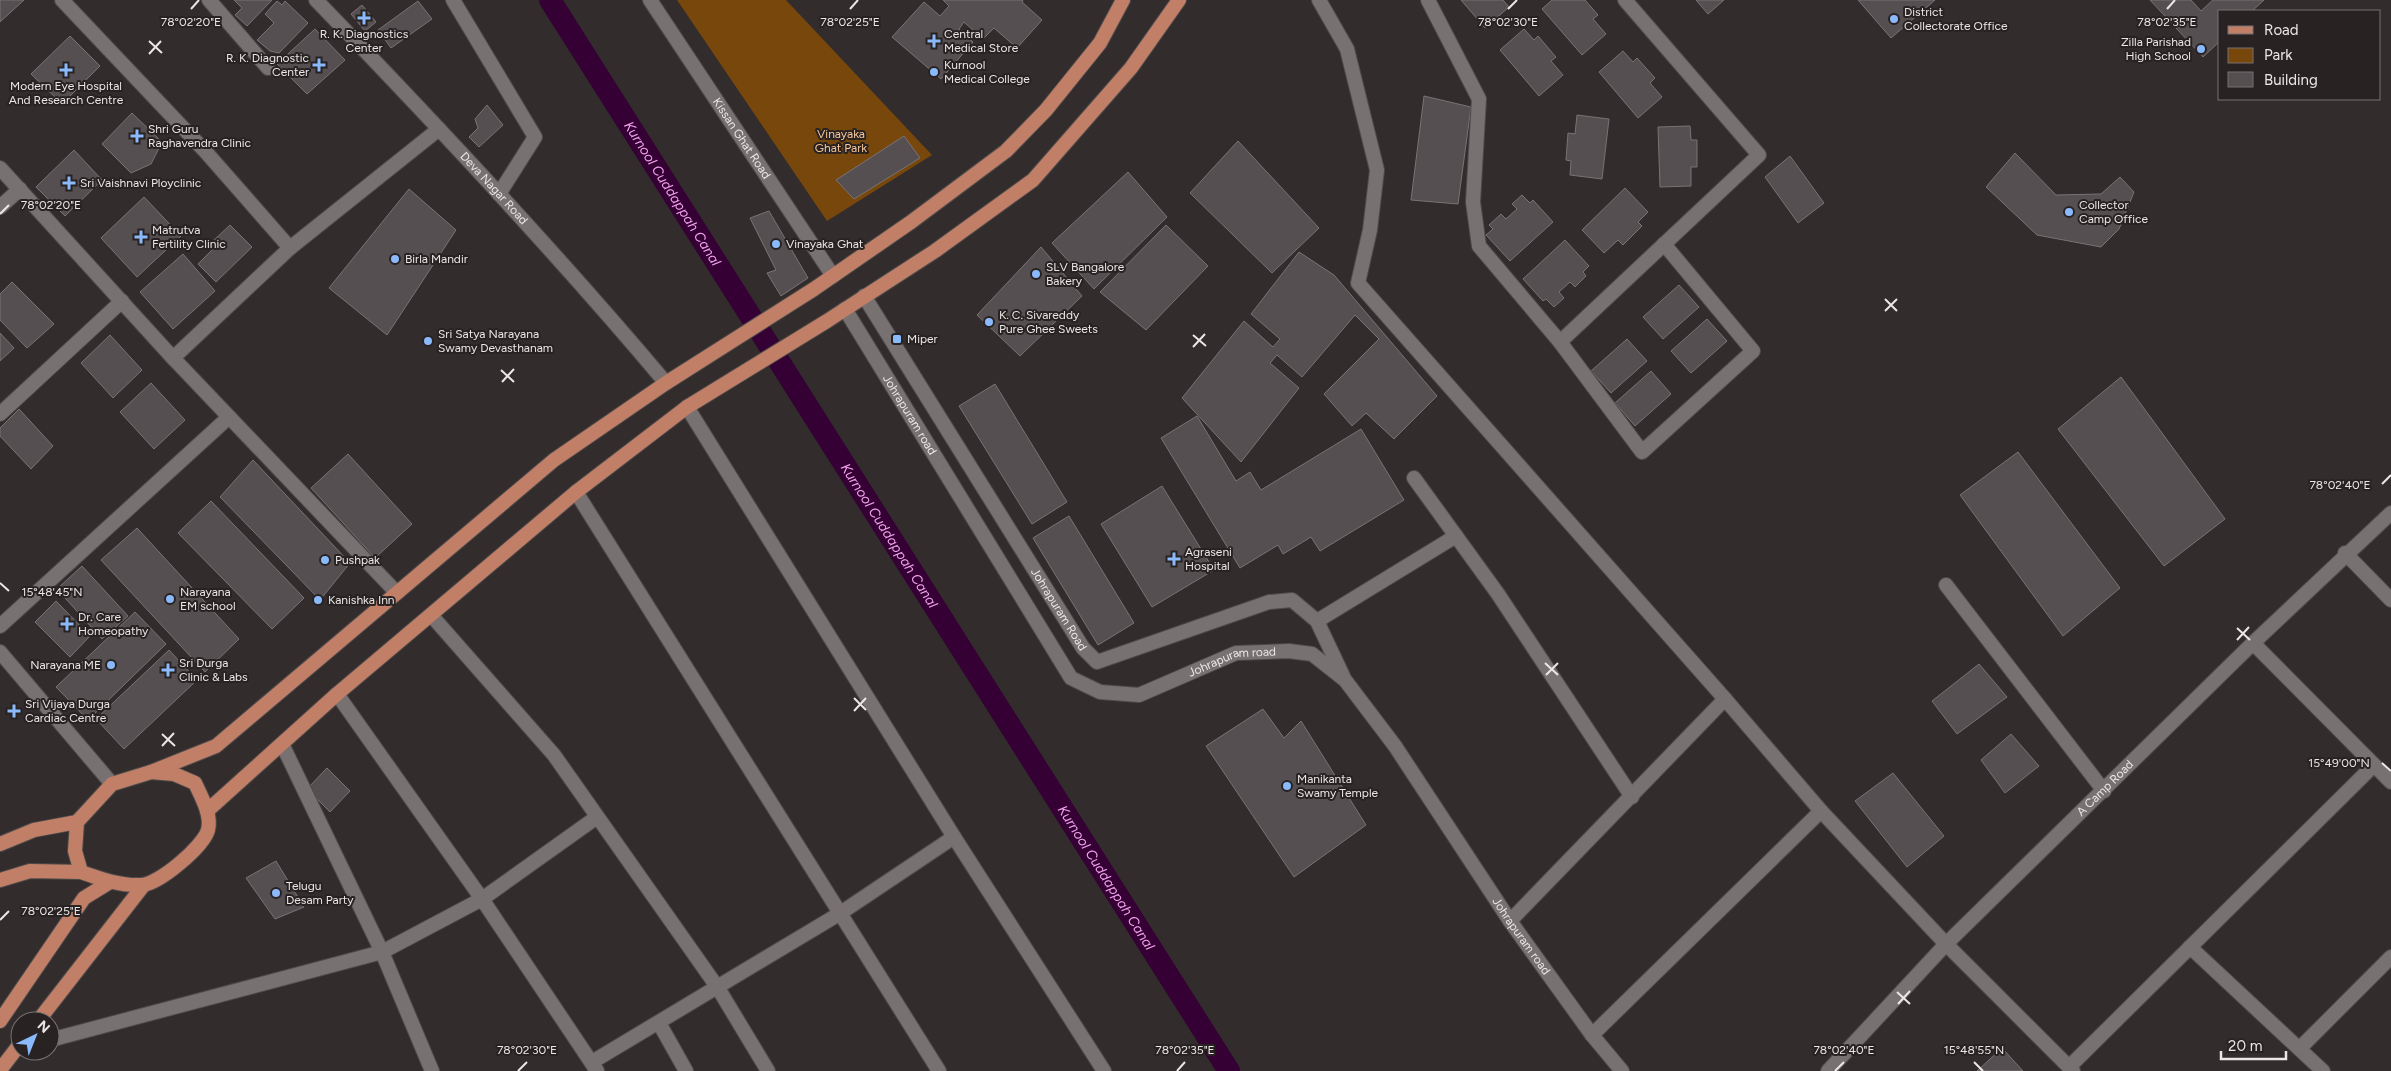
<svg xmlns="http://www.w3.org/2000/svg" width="2391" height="1071" font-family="Figtree,sans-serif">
  <rect width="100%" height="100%" fill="#322c2c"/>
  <!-- green -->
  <path fill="#77470b" d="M677,0h109l146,155 -105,66z"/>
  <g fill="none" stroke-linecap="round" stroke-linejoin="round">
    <!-- canal -->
    <path stroke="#350134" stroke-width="22" id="s1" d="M550,0l679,1071"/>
  </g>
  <!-- building -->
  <g fill="#554f51" stroke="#7a7376">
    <path d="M0,0h24l-24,22z"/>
    <path d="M234,0h38l-25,26 -12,-11 7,-7z"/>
    <path d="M943,0h80l-1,2 20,18 -25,28 -23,-20 -11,11 -19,-17 -5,7 14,13 -32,37 -49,-42 32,-35 16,14 9,-10z"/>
    <path d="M1461,0h42l6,7 -24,21z"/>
    <path d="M1552,0h33l13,15 -5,4 13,15 -24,21 -40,-46z"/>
    <path d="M1696,0h28l-16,14z"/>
    <path d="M1858,0h77l-44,38z"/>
    <path d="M2150,0h41l10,11 12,-11h51l-12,11h-32v30l-17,16z"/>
    <path d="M277,1l5,4 3,-4 23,22 -29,30 -9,-2 -13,-11 17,-17 -9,-9z"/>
    <path d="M418,1l14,18 -41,29 -13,-18z"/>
    <path d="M362,5l14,17 -11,9 -14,-17z"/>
    <path d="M315,29l30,31 -38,34 -30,-30z"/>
    <path d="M1524,29l10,11 4,-4 18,21 -5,4 12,14 -24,21 -39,-46z"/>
    <path d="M70,36l30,30 -38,38 -31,-30z"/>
    <path d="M1623,51l10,11 4,-4 18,20 -5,5 12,14 -24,21 -39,-46z"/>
    <path d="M1424,96l47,11 -13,97 -47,-4z"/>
    <path d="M487,105l16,20 -24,22 -10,-10 9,-9 -3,-9z"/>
    <path d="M132,113l30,29 -11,22 -20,9 -29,-29z"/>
    <path d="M1577,115l32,4 -7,60 -32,-4 1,-14 -5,-1 2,-27 7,1z"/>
    <path d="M1690,126l1,14h6v27h-6v19l-31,1 -2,-60z"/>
    <path d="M904,136l16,22 -66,41 -18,-19z"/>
    <path d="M1238,141l81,87 -47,45 -82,-80z"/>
    <path d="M74,150l28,30 -37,36 -29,-29z"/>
    <path d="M2015,153l41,42 45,-1 19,-17 14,15 -15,37 -18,18 -64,-12 -51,-48z"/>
    <path d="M1790,156l34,47 -26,20 -33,-46z"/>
    <path d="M1128,172l39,45 -73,72 -42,-46z"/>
    <path d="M1625,188l23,24 -10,10 4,4 -19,19 -5,-5 -14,13 -22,-23z"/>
    <path d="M409,189l47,41 -69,105 -58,-47z"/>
    <path d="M1522,195l8,8 3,-3 20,22 -43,39 -24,-26 7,-6 -4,-4 12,-11 5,5 11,-10 -5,-5z"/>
    <path d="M144,197l37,39 -44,41 -36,-39z"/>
    <path d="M769,211l39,67 -27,18 -14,-23 9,-3 -26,-52z"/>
    <path d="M230,225l22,22 -36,35 -18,-18 19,-19 -4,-4z"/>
    <path d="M1166,225l42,41 -62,64 -46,-38z"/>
    <path d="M1565,240l24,26 -6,6 3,4 -11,11 -5,-5 -11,10 5,6 -10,9 -8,-8 -3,2 -20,-22z"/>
    <path d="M1041,247l41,49 -62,60 -43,-41z"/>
    <path d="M1299,252l35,23 103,121 -43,43 -28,-26 -14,13 -28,-32 55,-55 -24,-24 -53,62 -25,-22 -7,8 29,25 -58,74 -59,-64 62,-77 29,26 7,-8 -29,-25z"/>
    <path d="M183,254l32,37 -42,38 -33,-37z"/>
    <path d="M12,282l42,42 -27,24 -27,-28v-26z"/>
    <path d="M1679,285l20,22 -36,32 -20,-22z"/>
    <path d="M1707,319l20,22 -36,32 -20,-22z"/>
    <path d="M0,333l14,15 -14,13z"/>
    <path d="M110,335l32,35 -29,28 -32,-35z"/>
    <path d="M1627,339l20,22 -36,32 -20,-22z"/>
    <path d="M1651,371l20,23 -36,32 -20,-23z"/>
    <path d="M2121,377l104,142 -61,47 -106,-137z"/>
    <path d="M151,383l34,37 -31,29 -34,-37z"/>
    <path d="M995,384l72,118 -35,22 -73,-118z"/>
    <path d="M19,409l34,37 -22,23 -31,-33v-8z"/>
    <path d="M1197,416l39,65 14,-9 11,18 100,-61 43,71 -84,51 -9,-14 -28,17 -5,-9 -38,23 -79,-130z"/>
    <path d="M2018,452l102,136 -57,48 -103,-141z"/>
    <path d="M348,454l64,70 -37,34 -64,-70z"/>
    <path d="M253,460l97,103 -30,37 -100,-103z"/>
    <path d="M1162,486l52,84 -62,37 -51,-83z"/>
    <path d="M211,501l93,97 -32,31 -94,-96z"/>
    <path d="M1069,516l65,107 -36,22 -65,-107z"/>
    <path d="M137,528l102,111 -34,33 -104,-112z"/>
    <path d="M82,566l46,50 -26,23 -45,-50z"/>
    <path d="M56,601l34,35 -20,21 -35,-35z"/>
    <path d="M135,612l31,32 -78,76 -32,-33z"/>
    <path d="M169,650l28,30 -73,69 -28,-30z"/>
    <path d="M1979,664l28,33 -50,37 -25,-33z"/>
    <path d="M1263,709l21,29 17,-17 65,104 -72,52 -88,-131z"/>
    <path d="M2011,734l28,32 -34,27 -24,-33z"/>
    <path d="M327,768l23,23 -20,21 -23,-23z"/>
    <path d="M1893,773l51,63 -37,31 -52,-66z"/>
    <path d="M276,861l28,46 -29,12 -29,-41z"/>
    <path d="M2002,1048l21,23h-46z"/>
  </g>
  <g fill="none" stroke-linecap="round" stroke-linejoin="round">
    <!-- minor casing -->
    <g stroke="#504b4b" stroke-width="16">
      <g id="minor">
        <path d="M62,0l143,151 85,97"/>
        <path d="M209,0l59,68"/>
        <path d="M453,0l82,137 -36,57"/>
        <path id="s2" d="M650,0l183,276"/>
        <path d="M1319,0l28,49 30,121 -7,60 -12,53 367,416 96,112 125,133 127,127"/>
        <path d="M1428,0l51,99 -6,103 6,44 81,96 82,110 111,-101 -89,-107"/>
        <path d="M0,207l20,-18"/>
        <path d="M173,358l117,-110 149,-119"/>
        <path d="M0,414l122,-113"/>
        <path d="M1414,478l84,116 134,203"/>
        <path d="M576,492l363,579"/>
        <path d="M2345,553l46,47"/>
        <path d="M1946,585l158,206"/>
        <path d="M431,615l123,140 164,233 50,83"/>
        <path d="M1317,621l139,-85"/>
        <path d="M0,626l229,-209"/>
        <path d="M2253,643l138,139"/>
        <path d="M337,694l145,205 115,172"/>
        <path d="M282,744l100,208 50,119"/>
        <path d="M1510,921l215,-222"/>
        <path d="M2190,947l133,124"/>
        <path d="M659,1023l27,48"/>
        <path d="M1592,1035l229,-224"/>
        <path d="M50,1040l332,-88 100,-53 115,-82"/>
        <path d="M2300,1048l91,-91"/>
        <path d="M592,1062l247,-148 115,-77"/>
        <path d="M2069,1067l305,-302"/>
      </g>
    </g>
    <!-- tertiary casing -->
    <g stroke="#504b4b" stroke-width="16">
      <g id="tertiary">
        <path id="s3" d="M316,0c120,124 239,251 350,383"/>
        <path d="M0,168l173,190 224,235"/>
        <path id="s4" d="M864,296l219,352 14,14 172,-60 23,-2 25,21 26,55"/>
        <path id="s5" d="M845,309l226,369 29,14 39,3 97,-42 53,-2 23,3 33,26 50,66 115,175 82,114 30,36"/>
        <path d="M1560,342l199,-187 -134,-155"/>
        <path d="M687,407l267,430 150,234"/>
        <path d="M0,652l112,132"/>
        <path id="s6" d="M1828,1071l118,-127 307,-301 138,-130"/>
      </g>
    </g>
    <!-- primary casing -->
    <g stroke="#504b4b" stroke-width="16">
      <g id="primary">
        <path d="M151,772l65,-26 338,-286 112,-77 148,-94 97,-67 95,-71 40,-41 54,-67 23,-43"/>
        <path d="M151,772l23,2 21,9c6,13 17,32 13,47 -5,17 -50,55 -67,55 -21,1 -40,-6 -60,-13l-6,-21 2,-29 35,-38z"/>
        <path d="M207,811l130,-117 239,-202 111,-85 140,-86 108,-70 98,-71 98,-112 48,-68"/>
        <path d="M0,844l34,-14 43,-8"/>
        <path d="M0,880l30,-9 51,1"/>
        <path d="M0,1021l84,-123 26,-16"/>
        <path d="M38,1021l105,-135"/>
        <path d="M0,1070l20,-26"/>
      </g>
    </g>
    <!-- minor -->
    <use href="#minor" stroke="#787171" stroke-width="14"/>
    <!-- tertiary -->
    <use href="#tertiary" stroke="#787171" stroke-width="14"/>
    <!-- primary -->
    <use href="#primary" stroke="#c27f67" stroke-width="14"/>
  </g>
  <!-- ticks -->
  <path fill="none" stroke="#ebe7e7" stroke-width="2" d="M191,9l8,-9M850,9l8,-9M1508,9l9,-9M2167,9l8,-9M149,41l13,12M149,54l12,-13M0,214l9,-9M1885,299l12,12M1885,311l12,-12M1193,335l13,11M1193,347l12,-13M501,370l13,12M502,382l12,-13M2382,484l9,-9M0,583l9,8M2237,628l13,12M2237,640l12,-13M1545,663l13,12M1546,675l12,-12M854,698l12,12M854,711l12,-13M162,734l13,12M162,746l12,-13M2382,763l9,8M0,920l9,-9M1897,992l13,12M1898,1004l12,-13M1974,1062l9,9M518,1071l9,-9M1177,1071l8,-9M1835,1071l9,-9"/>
  <!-- markers -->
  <g fill="#8abafc" stroke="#282222" stroke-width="2">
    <path d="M361.5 10.5h5v5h5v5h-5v5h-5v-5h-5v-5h5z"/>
    <circle cx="1894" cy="19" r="5"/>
    <path d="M931.5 33.5h5v5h5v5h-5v5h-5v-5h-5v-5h5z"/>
    <circle cx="2201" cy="49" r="5"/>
    <path d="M316.5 57.5h5v5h5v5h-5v5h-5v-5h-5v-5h5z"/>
    <path d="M63.5 62.5h5v5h5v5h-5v5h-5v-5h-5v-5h5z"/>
    <circle cx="934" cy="72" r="5"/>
    <path d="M134.5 128.5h5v5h5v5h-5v5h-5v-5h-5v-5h5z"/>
    <path d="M66.5 175.5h5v5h5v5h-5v5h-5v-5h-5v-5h5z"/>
    <circle cx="2069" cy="212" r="5"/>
    <path d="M138.5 229.5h5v5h5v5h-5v5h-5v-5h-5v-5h5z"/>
    <circle cx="776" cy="244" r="5"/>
    <circle cx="395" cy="259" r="5"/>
    <circle cx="1036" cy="274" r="5"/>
    <circle cx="989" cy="322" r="5"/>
    <rect x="892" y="334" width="10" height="10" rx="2.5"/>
    <circle cx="428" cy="341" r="5"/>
    <path d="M1171.5 551.5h5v5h5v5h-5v5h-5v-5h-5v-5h5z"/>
    <circle cx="325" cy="560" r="5"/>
    <circle cx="170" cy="599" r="5"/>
    <circle cx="318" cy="600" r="5"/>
    <path d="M64.5 616.5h5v5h5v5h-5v5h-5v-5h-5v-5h5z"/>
    <circle cx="111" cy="665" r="5"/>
    <path d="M165.5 662.5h5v5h5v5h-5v5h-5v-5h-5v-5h5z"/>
    <path d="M11.5 703.5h5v5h5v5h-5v5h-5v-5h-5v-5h5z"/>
    <circle cx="1287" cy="786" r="5"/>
    <circle cx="276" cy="893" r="5"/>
  </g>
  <g text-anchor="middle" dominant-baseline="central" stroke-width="4" stroke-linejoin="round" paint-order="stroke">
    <!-- poi labels -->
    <g font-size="12" fill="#ebe7e7" stroke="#282222" text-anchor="start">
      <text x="1904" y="12">District<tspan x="1904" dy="14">Collectorate Office</tspan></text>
      <text x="364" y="34" text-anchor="middle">R. K. Diagnostics<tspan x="364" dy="14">Center</tspan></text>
      <text x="944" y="34">Central<tspan x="944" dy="14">Medical Store</tspan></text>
      <text x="2191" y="42" text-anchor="end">Zilla Parishad<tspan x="2191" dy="14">High School</tspan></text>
      <text x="309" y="58" text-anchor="end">R. K. Diagnostic<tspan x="309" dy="14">Center</tspan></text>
      <text x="944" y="65">Kurnool<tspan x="944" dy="14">Medical College</tspan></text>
      <text x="66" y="86" text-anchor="middle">Modern Eye Hospital<tspan x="66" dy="14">And Research Centre</tspan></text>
      <text x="148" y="129">Shri Guru<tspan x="148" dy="14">Raghavendra Clinic</tspan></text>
      <text x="80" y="183">Sri Vaishnavi Ployclinic</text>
      <text x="2079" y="205">Collector<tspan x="2079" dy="14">Camp Office</tspan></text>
      <text x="152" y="230">Matrutva<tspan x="152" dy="14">Fertility Clinic</tspan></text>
      <text x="786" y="244">Vinayaka Ghat</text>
      <text x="405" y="259">Birla Mandir</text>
      <text x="1046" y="267">SLV Bangalore<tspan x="1046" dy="14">Bakery</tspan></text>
      <text x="999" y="315">K. C. Sivareddy<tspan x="999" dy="14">Pure Ghee Sweets</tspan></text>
      <text x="438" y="334">Sri Satya Narayana<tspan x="438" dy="14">Swamy Devasthanam</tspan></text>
      <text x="907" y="339">Miper</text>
      <text x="1185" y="552">Agraseni<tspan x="1185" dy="14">Hospital</tspan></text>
      <text x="335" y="560">Pushpak</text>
      <text x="180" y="592">Narayana<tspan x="180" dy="14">EM school</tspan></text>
      <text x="328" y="600">Kanishka Inn</text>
      <text x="78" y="617">Dr. Care<tspan x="78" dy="14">Homeopathy</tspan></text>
      <text x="179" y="663">Sri Durga<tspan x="179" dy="14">Clinic &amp; Labs</tspan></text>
      <text x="101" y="665" text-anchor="end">Narayana ME</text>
      <text x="25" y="704">Sri Vijaya Durga<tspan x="25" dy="14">Cardiac Centre</tspan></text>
      <text x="1297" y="779">Manikanta<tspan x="1297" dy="14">Swamy Temple</tspan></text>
      <text x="286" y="886">Telugu<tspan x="286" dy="14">Desam Party</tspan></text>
    </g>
    <!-- park labels -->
    <g font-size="12" fill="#f7c79a" stroke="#282222">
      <text x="841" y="134">Vinayaka<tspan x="841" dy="14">Ghat Park</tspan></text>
    </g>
    <!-- street labels -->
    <g font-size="12" fill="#ebe7e7" stroke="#282222">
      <text stroke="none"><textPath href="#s2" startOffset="166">Kissan Ghat Road</textPath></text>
      <text stroke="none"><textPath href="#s3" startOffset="259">Deva Nagar Road</textPath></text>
      <text stroke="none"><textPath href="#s5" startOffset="124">Johrapuram road</textPath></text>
      <text stroke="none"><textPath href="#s4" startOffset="369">Johrapuram Road</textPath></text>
      <text stroke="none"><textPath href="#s5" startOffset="604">Johrapuram road</textPath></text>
      <text stroke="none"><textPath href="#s6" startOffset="396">A Camp Road</textPath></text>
      <text stroke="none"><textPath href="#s5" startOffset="1039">Johrapuram road</textPath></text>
    </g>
    <!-- water labels -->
    <g font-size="14" font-style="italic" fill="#f2a2ed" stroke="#282222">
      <text stroke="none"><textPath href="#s1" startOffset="229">Kurnool Cuddappah Canal</textPath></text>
      <text stroke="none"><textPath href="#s1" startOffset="634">Kurnool Cuddappah Canal</textPath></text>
      <text stroke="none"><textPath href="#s1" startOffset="1039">Kurnool Cuddappah Canal</textPath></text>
    </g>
  </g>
  <g font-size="12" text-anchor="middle" fill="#ebe7e7" stroke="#282222" stroke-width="4" stroke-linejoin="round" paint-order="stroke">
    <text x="191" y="26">78°02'20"E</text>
    <text x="850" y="26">78°02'25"E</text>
    <text x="2167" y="26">78°02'35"E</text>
    <text x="1508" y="26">78°02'30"E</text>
    <text x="51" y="209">78°02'20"E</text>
    <text x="2340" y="489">78°02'40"E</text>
    <text x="52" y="596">15°48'45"N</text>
    <text x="2339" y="767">15°49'00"N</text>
    <text x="51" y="915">78°02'25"E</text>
    <text x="527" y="1054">78°02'30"E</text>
    <text x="1185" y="1054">78°02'35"E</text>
    <text x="1844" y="1054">78°02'40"E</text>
    <text x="1974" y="1054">15°48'55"N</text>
  </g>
  <!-- legend -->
  <rect x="2218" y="10" width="162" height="90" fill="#282222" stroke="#767171"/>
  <rect x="2228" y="26" width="25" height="8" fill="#c27f67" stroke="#767171"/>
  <text x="2264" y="35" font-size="15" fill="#ebe7e7">Road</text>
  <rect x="2228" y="48" width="25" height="15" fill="#77470b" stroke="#767171"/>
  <text x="2264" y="60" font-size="15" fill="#ebe7e7">Park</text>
  <rect x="2228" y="72" width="25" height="15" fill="#554f51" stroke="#767171"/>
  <text x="2264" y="85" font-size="15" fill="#ebe7e7">Building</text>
  <!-- north arrow -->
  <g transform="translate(35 1036) rotate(43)"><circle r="24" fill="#282222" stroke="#767171"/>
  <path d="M0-4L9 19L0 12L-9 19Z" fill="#8abafc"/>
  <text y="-8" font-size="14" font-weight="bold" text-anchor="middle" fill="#ebe7e7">N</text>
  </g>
  <!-- scale -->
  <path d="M2221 1051v8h65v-8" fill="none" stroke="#ebe7e7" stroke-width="2.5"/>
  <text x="2228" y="1051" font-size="15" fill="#ebe7e7" stroke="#282222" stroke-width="4" paint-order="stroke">20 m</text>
</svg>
